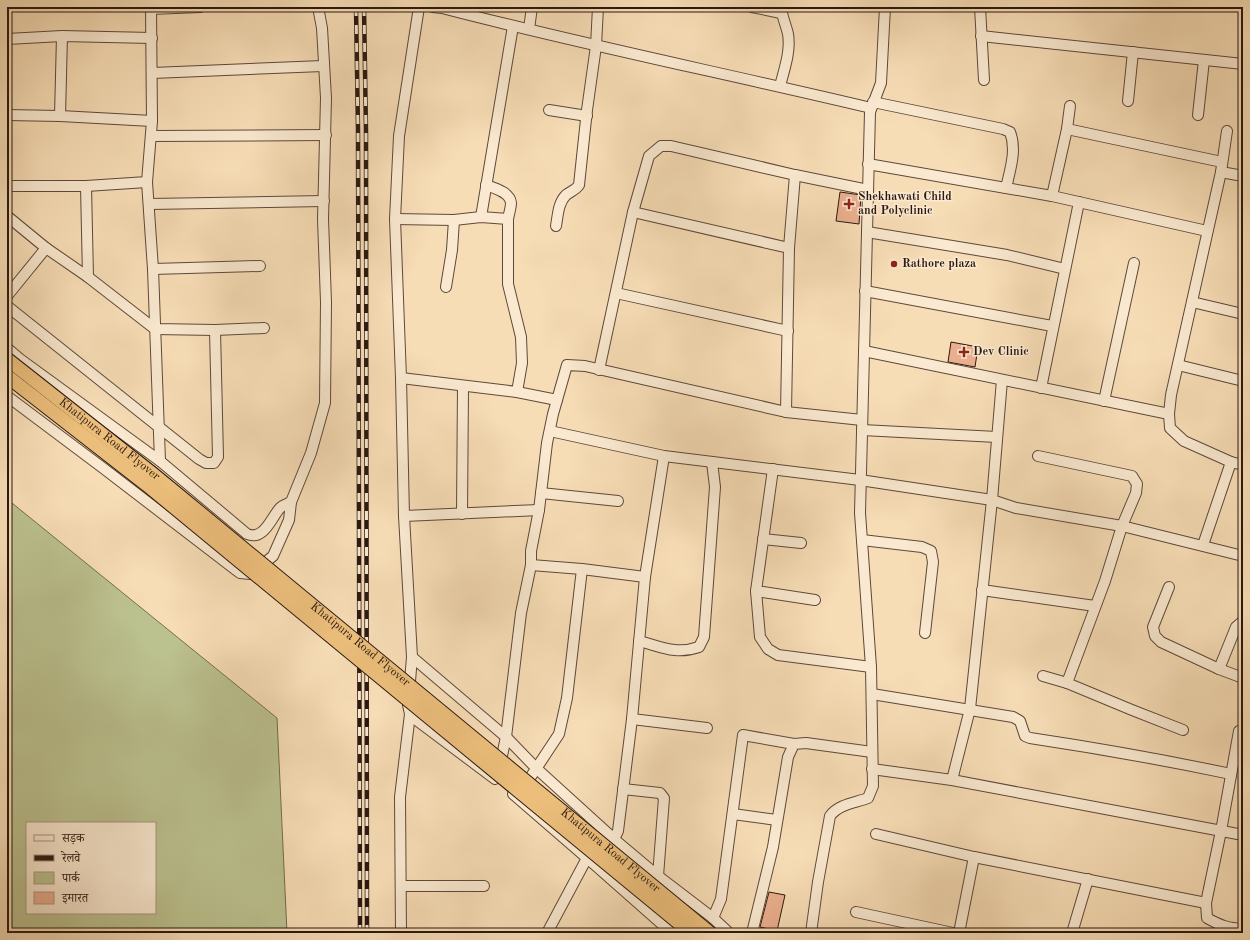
<svg xmlns="http://www.w3.org/2000/svg" width="1250" height="940" font-family="'Old Standard TT','Noto Serif Devanagari',serif">
  <rect width="100%" height="100%" fill="#f7ddb6"/>
  <filter id="stains"><feTurbulence type="fractalNoise" baseFrequency=".005" numOctaves="4"/><feColorMatrix values="0 0 0 0 .2 0 0 0 0 .09 0 0 0 0 .02 0 0 0 .5 -.17"/></filter>
  <radialGradient id="worn" r=".72"><stop offset=".6" stop-color="#630" stop-opacity="0"/><stop offset="1" stop-color="#630" stop-opacity=".3"/></radialGradient>
  <!-- green -->
  <path fill="#bbc18f" stroke="#726c50" fill-rule="evenodd" d="M7,499l270,219 10,215h-280zM27,823h128v90h-128z"/>
  <!-- building -->
  <g fill="#ebaf8e" stroke="#2a1811">
    <path d="M840,192l21,3 -2,29 -23,-3z"/>
    <path d="M951,342l27,5 -3,20 -27,-5z"/>
    <path d="M769,892l16,3 -8,36 -17,-4z"/>
  </g>
  <g fill="none" stroke-linecap="round" stroke-linejoin="round">
    <!-- minor casing -->
    <g stroke="#5d493a" stroke-width="12">
      <g id="minor">
        <path d="M151,7l1,114 -5,61 6,87 7,192"/>
        <path d="M419,7l-20,129 -4,83 6,159 3,138 8,141 -4,48 2,9 5,5 80,60"/>
        <path d="M433,7l9,1c142,37 286,66 429,100"/>
        <path d="M752,7l29,6"/>
        <path d="M980,7l4,73"/>
        <path d="M151,9l49,-2"/>
        <path d="M529,29l3,-22"/>
        <path d="M981,36l262,28"/>
        <path d="M7,39l55,-3 90,2"/>
        <path d="M152,73l171,-7"/>
        <path d="M780,86c4,-16 11,-35 8,-52 -2,-9 -6,-17 -7,-27"/>
        <path d="M1128,101l5,-49"/>
        <path d="M873,102l130,27 7,3c7,18 0,38 -4,56"/>
        <path d="M1070,106l-3,23 -15,67 155,35"/>
        <path d="M549,110l38,6"/>
        <path d="M7,115l53,1 92,5"/>
        <path d="M1198,115l6,-55"/>
        <path d="M60,116l2,-80"/>
        <path d="M1067,129l155,33"/>
        <path d="M1227,131l-6,41 -50,223 -2,19 1,14 14,13 47,21 12,3"/>
        <path d="M151,136l175,-1"/>
        <path d="M868,164l184,32"/>
        <path d="M1221,172l22,4"/>
        <path d="M486,185c8,3 24,7 25,18 0,4 -2,11 -3,16"/>
        <path d="M7,186h79l61,-4"/>
        <path d="M86,186l2,91"/>
        <path d="M149,204l175,-3"/>
        <path d="M633,212l156,36"/>
        <path d="M7,216l39,32 42,29 67,52 60,1 49,-2"/>
        <path d="M481,217l32,-191"/>
        <path d="M395,219l59,1 27,-3 27,2v65l13,53 1,26 -5,29"/>
        <path d="M556,226c2,-11 2,-23 10,-31 5,-4 10,-5 13,-10l8,-75 9,-64 2,-39"/>
        <path d="M867,232l140,23 58,14"/>
        <path d="M153,269l107,-3"/>
        <path d="M446,287l6,-37 2,-30"/>
        <path d="M865,291l187,35"/>
        <path d="M616,293l172,38"/>
        <path d="M7,296l39,-48"/>
        <path d="M1192,302l51,12"/>
        <path d="M7,306l192,153 7,4h8l4,-6 -3,-127"/>
        <path d="M7,348l13,11 140,102 87,73c17,7 24,-16 33,-26 3,-3 7,-4 11,-6"/>
        <path d="M864,351l305,63"/>
        <path d="M1178,365l65,16"/>
        <path d="M599,370l34,-158 16,-56 12,-10h10l124,29 73,15"/>
        <path d="M401,378l116,14 40,8"/>
        <path d="M1041,388l38,-186"/>
        <path d="M7,396l96,72 133,102 4,3 11,1 22,-18 16,-36 2,-18 20,-49 14,-50 1,-101 -3,-83 3,-121 -4,-70 -4,-21"/>
        <path d="M1104,401l30,-138"/>
        <path d="M786,412l3,-164 6,-73"/>
        <path d="M862,430l135,7"/>
        <path d="M550,431l114,25 196,24 132,20 24,8 106,18 121,30"/>
        <path d="M1038,456l94,20 5,8 -1,9 -14,33 -17,55 -38,102 65,27 51,20"/>
        <path d="M773,469l-17,122 4,46 8,12 10,6 93,12"/>
        <path d="M541,493l77,8"/>
        <path d="M462,514l1,-128"/>
        <path d="M404,516l135,-6"/>
        <path d="M763,539l38,4"/>
        <path d="M862,540l60,7 9,4 2,11 -8,71"/>
        <path d="M1203,545l28,-83"/>
        <path d="M531,565l51,4 63,8"/>
        <path d="M1169,587l-16,40 2,9 6,6 58,27 24,9"/>
        <path d="M982,590l113,16"/>
        <path d="M756,591l59,9"/>
        <path d="M639,641c23,6 37,14 60,6l5,-10 11,-150 -3,-25"/>
        <path d="M412,657l94,80 31,32 77,70 44,37 55,42 16,15"/>
        <path d="M1219,669l17,-42 7,-6"/>
        <path d="M1043,676l24,7"/>
        <path d="M872,694l141,23 7,4 5,15 5,2c67,10 134,22 201,36"/>
        <path d="M632,719l75,9"/>
        <path d="M1239,731l-18,100 -15,72 1,15c14,8 21,10 36,11"/>
        <path d="M500,765l6,-28 15,-124 10,-48v-14l8,-41 8,-67 6,-29 14,-49 18,1 201,46 76,8"/>
        <path d="M872,769l80,11 291,55"/>
        <path d="M952,780l18,-71 22,-209 10,-120"/>
        <path d="M524,787l35,-53 8,-36 15,-129"/>
        <path d="M623,789l37,4 4,5 -6,78"/>
        <path d="M513,794l82,71 77,68"/>
        <path d="M733,814l44,6"/>
        <path d="M876,834l98,23 232,46"/>
        <path d="M614,839l4,-8 14,-112 13,-142 19,-121"/>
        <path d="M401,886h83"/>
        <path d="M856,912l97,21"/>
        <path d="M713,918l8,-19 22,-164 51,9"/>
        <path d="M401,933l-1,-136 10,-83"/>
        <path d="M547,933l40,-75"/>
        <path d="M752,933l21,-86 15,-90 6,-13 12,-1 66,9"/>
        <path d="M811,933l7,-51 12,-66c9,-12 25,-13 38,-18l5,-12 -2,-119 -11,-154 10,-401 11,-29 4,-76"/>
        <path d="M959,933l15,-76"/>
        <path d="M1072,933l16,-54"/>
      </g>
    </g>
    <!-- minor -->
    <use href="#minor" stroke="#fae9d0" stroke-width="10"/>
    <!-- rail casing -->
    <g stroke="#2a1811" stroke-width="4.5">
      <g id="rail">
        <path d="M356,7l2,123 2,803"/>
        <path d="M364,7l2,125 1,801"/>
      </g>
    </g>
    <!-- rail -->
    <use href="#rail" stroke="#fae9d0" stroke-width="3" stroke-dasharray="9" stroke-linecap="butt"/>
    <!-- major-bridge casing -->
    <g stroke="#2a1811" stroke-width="15" stroke-linecap="butt">
      <g id="major-bridge">
        <path id="s1" d="M7,359l146,115 557,459"/>
        <path d="M7,376l140,109 544,448"/>
      </g>
    </g>
    <!-- major-bridge -->
    <use href="#major-bridge" stroke="#ecbe7b" stroke-width="13"/>
  </g>
  <!-- markers -->
  <g fill="#8f2418" stroke="#fae9d0" stroke-width="1.5">
    <path d="M847 198h4v4h4v4h-4v4h-4v-4h-4v-4h4z"/>
    <circle cx="894" cy="264" r="4"/>
    <path d="M962 346h4v4h4v4h-4v4h-4v-4h-4v-4h4z"/>
  </g>
  <g text-anchor="middle" dominant-baseline="central" stroke-width="3" stroke-linejoin="round" paint-order="stroke">
    <!-- poi labels -->
    <g font-size="12" font-weight="bold" fill="#2a1811" stroke="#fae9d0" text-anchor="start">
      <text x="858" y="197">Shekhawati Child<tspan x="858" dy="14">and Polyclinic</tspan></text>
      <text x="902" y="264">Rathore plaza</text>
      <text x="973" y="352">Dev Clinic</text>
    </g>
    <!-- street labels -->
    <g font-size="12" fill="#2a1811" stroke="#fae9d0">
      <text stroke="none"><textPath href="#s1" startOffset="130">Khatipura Road Flyover</textPath></text>
      <text stroke="none"><textPath href="#s1" startOffset="454">Khatipura Road Flyover</textPath></text>
      <text stroke="none"><textPath href="#s1" startOffset="778">Khatipura Road Flyover</textPath></text>
    </g>
  </g>
  <!-- margin -->
  <rect width="1250" height="940" fill="none" stroke="#f7ddb6" stroke-width="24"/>
  <rect x="8" y="8" width="1234" height="924" fill="none" stroke="#2a1811" stroke-width="2"/>
  <rect x="12" y="12" width="1226" height="916" fill="none" stroke="#2a1811"/>
  <!-- legend -->
  <rect x="26" y="822" width="130" height="92" fill="#fae9d0" stroke="#a79584"/>
  <rect x="34" y="835" width="20" height="6" fill="#fae9d0" stroke="#a79584"/>
  <text x="62" y="842" font-size="12" fill="#2a1811">सड़क</text>
  <rect x="34" y="855" width="20" height="6" fill="#2a1811" stroke="#a79584"/>
  <text x="62" y="862" font-size="12" fill="#2a1811">रेलवे</text>
  <rect x="34" y="872" width="20" height="12" fill="#bbc18f" stroke="#a79584"/>
  <text x="62" y="882" font-size="12" fill="#2a1811">पार्क</text>
  <rect x="34" y="892" width="20" height="12" fill="#ebaf8e" stroke="#a79584"/>
  <text x="62" y="902" font-size="12" fill="#2a1811">इमारत</text>
  <rect width="100%" height="100%" filter="url(#stains)"/>
  <rect width="100%" height="100%" fill="url(#worn)"/>
</svg>
